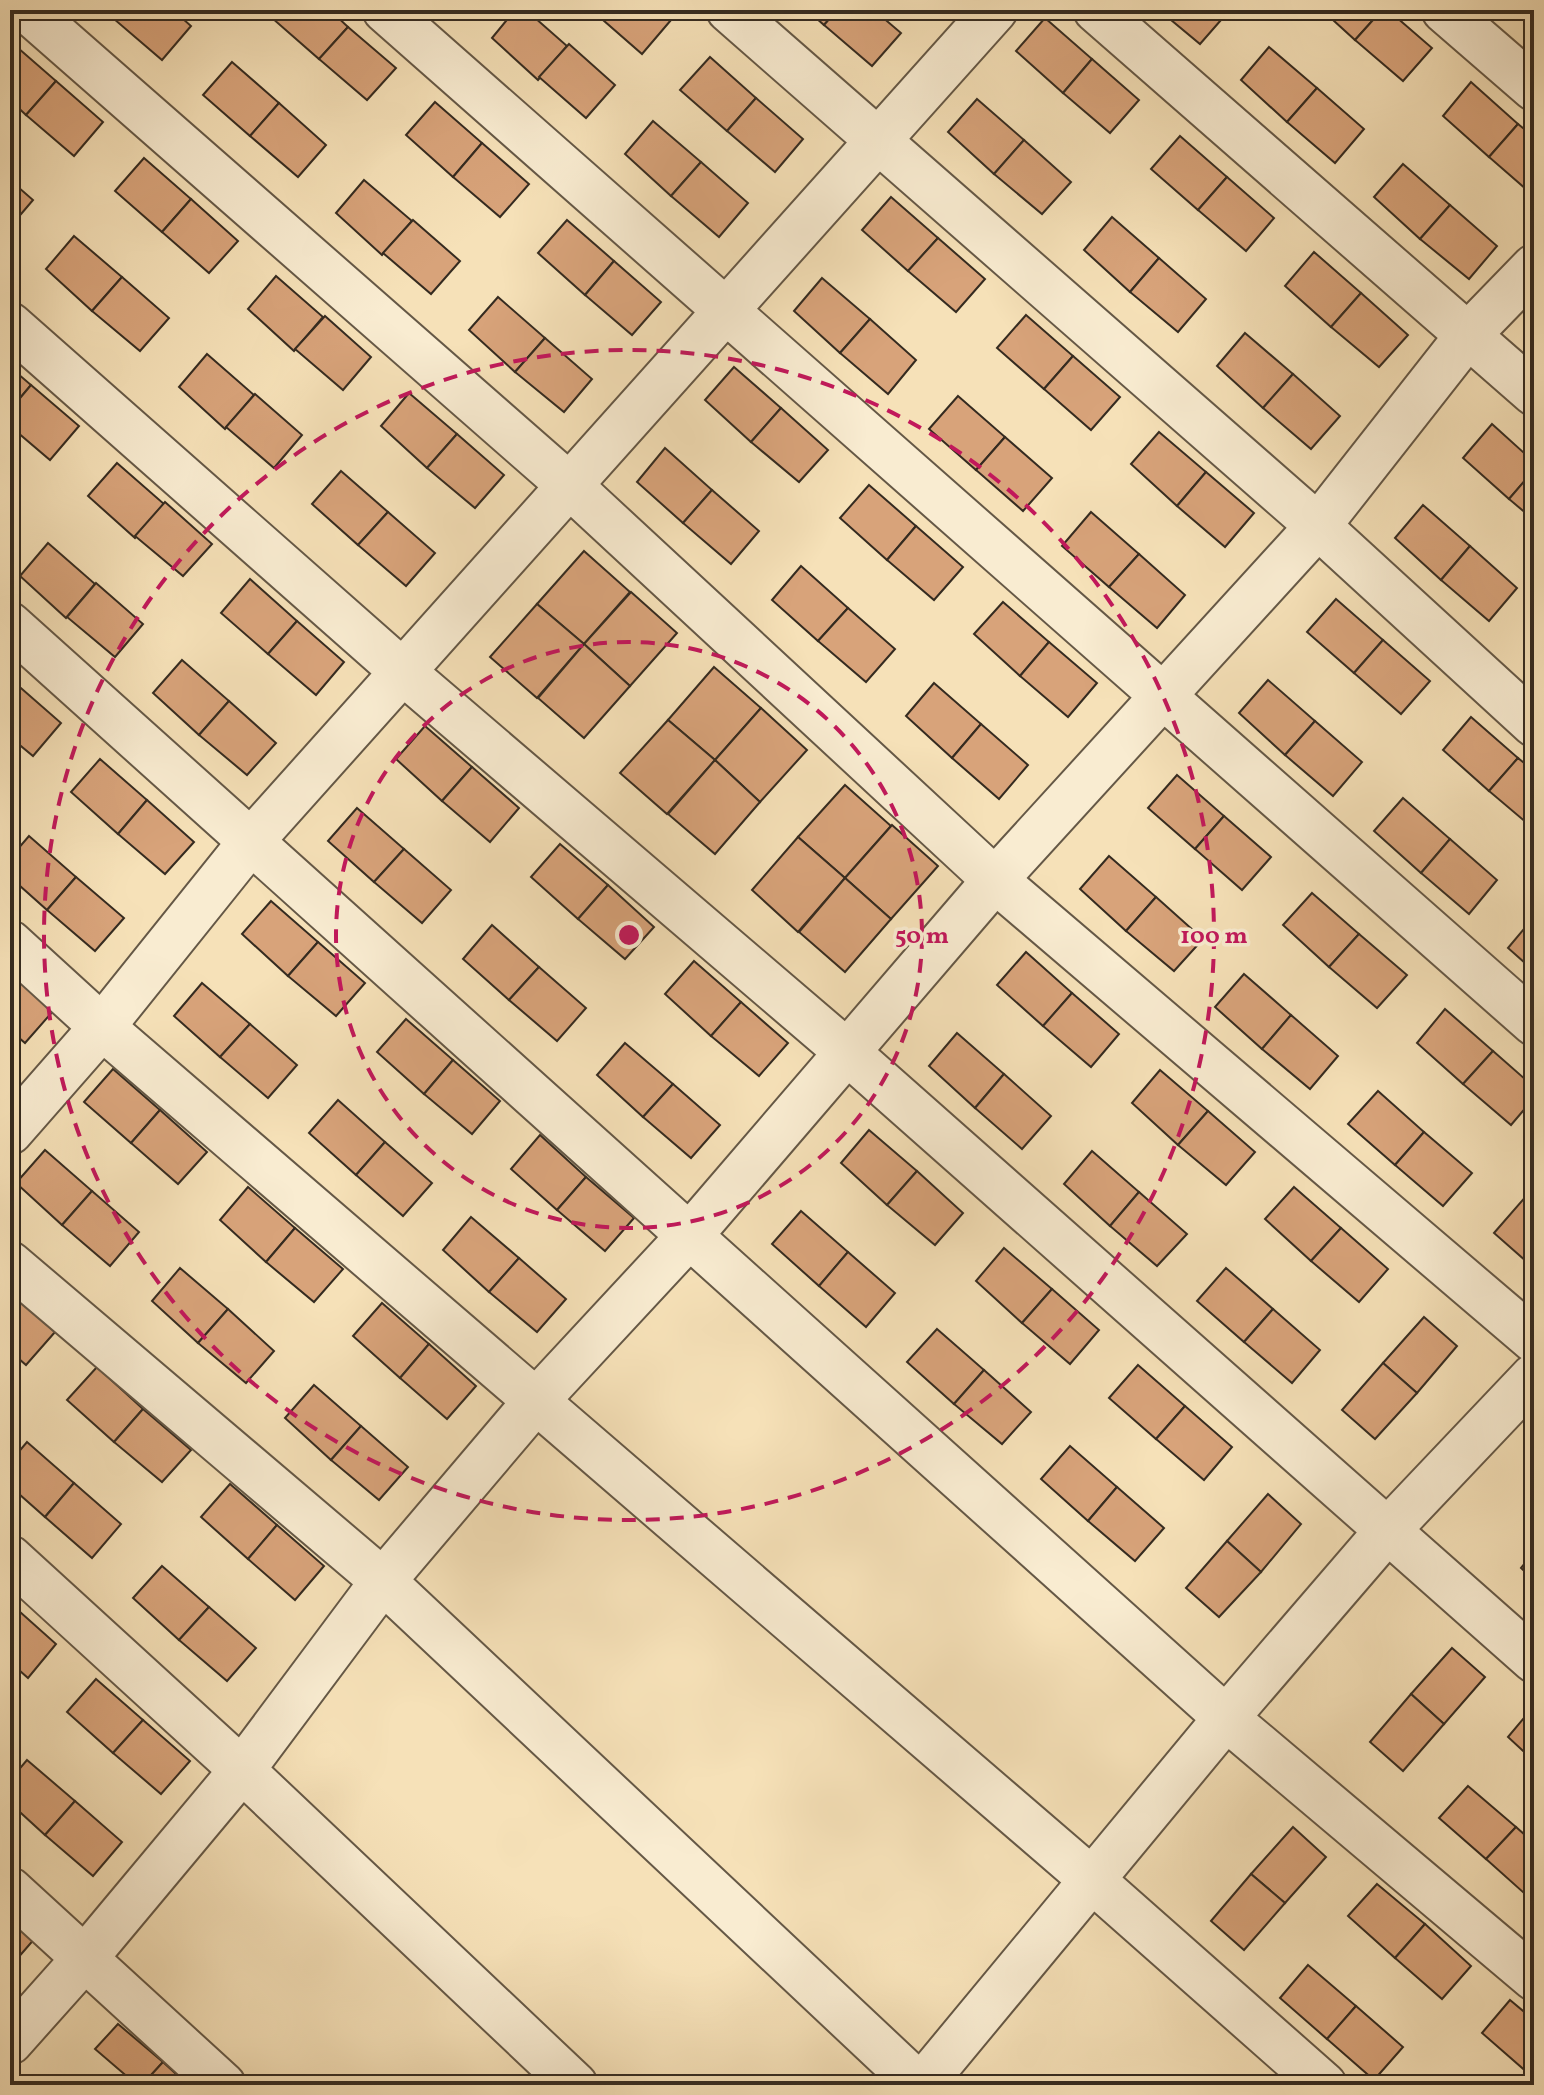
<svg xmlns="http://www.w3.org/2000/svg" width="1544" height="2095" font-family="Vollkorn,serif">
  <rect width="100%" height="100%" fill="#f6e1b8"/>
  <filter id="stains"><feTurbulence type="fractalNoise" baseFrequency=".0025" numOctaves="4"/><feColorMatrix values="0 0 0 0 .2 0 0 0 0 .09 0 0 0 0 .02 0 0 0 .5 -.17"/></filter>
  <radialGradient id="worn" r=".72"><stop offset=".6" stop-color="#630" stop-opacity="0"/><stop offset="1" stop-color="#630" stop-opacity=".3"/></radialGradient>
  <!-- building -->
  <g fill="#d8a37a" stroke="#352b20" stroke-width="2">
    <path d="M122,10h51l18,16 -29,34 -48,-41z"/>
    <path d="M279,10h51l18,17 -29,32 -47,-41z"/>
    <path d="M515,10h11l41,36 -29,34 -46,-42z"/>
    <path d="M597,10h62l12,10 -29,34 -47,-41z"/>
    <path d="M807,10h30l-13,15z"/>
    <path d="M837,10h37l27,23 -29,33 -48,-41z"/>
    <path d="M1159,10h67l2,2 -28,32z"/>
    <path d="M1322,10h60l-27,30z"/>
    <path d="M1382,10h6l44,38 -29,33 -48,-41z"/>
    <path d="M1045,18l47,41 -29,34 -47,-42z"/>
    <path d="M348,27l48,41 -29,32 -48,-41z"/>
    <path d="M10,41l46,40 -30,34 -16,-15z"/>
    <path d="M569,44l46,41 -29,33 -47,-41z"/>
    <path d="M1269,47l48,41 -30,34 -46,-42z"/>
    <path d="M710,57l46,41 -29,33 -47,-41z"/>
    <path d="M1092,59l47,41 -29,33 -47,-40z"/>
    <path d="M232,62l47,41 -29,33 -47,-41z"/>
    <path d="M56,81l47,41 -29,34 -48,-41z"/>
    <path d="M1471,82l47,42 -29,33 -46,-41z"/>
    <path d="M1317,88l47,41 -29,34 -48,-41z"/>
    <path d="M756,98l47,41 -28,33 -48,-41z"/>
    <path d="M977,99l47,41 -30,34 -46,-42z"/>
    <path d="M435,102l47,41 -29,34 -47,-42z"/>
    <path d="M279,103l47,42 -28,32 -48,-41z"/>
    <path d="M653,121l48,41 -30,34 -46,-42z"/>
    <path d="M1518,124l16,13v59l-45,-39z"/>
    <path d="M1180,136l47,41 -29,33 -47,-41z"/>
    <path d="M1024,140l47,42 -29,32 -48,-40z"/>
    <path d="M482,143l47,41 -29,33 -47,-40z"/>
    <path d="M144,158l47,41 -29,33 -47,-41z"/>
    <path d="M701,162l47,41 -29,34 -48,-41z"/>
    <path d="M1403,164l47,41 -30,34 -46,-42z"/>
    <path d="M1227,177l47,41 -28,33 -48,-41z"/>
    <path d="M10,180l23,20 -23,27z"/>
    <path d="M364,180l48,41 -30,34 -46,-42z"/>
    <path d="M891,197l47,41 -30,33 -46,-41z"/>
    <path d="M191,199l47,42 -29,32 -47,-41z"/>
    <path d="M1450,205l47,41 -28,33 -49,-40z"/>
    <path d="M1112,217l47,41 -29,34 -46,-42z"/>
    <path d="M413,220l47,41 -29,33 -48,-41z"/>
    <path d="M567,220l47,41 -29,34 -47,-42z"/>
    <path d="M74,236l48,41 -30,34 -46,-42z"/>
    <path d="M938,238l47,41 -29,33 -48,-41z"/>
    <path d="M1314,252l47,41 -30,34 -46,-41z"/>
    <path d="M1159,258l47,41 -28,33 -48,-40z"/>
    <path d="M614,261l47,41 -29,33 -47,-40z"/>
    <path d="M276,276l47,41 -29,34 -46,-42z"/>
    <path d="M122,277l47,41 -29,33 -48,-40z"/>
    <path d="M822,278l48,41 -30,34 -46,-42z"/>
    <path d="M1361,293l47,42 -29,32 -48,-40z"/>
    <path d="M498,297l47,41 -30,34 -46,-42z"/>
    <path d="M1026,315l47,41 -29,33 -47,-41z"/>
    <path d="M325,316l46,41 -28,33 -48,-41z"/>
    <path d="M870,319l46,41 -28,34 -48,-41z"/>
    <path d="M1245,333l48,41 -30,34 -46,-42z"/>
    <path d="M545,338l47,41 -28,33 -49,-40z"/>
    <path d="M207,354l47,41 -29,34 -46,-42z"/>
    <path d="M1073,356l47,41 -29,33 -47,-41z"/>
    <path d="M10,367l21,18 -21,25z"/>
    <path d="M734,367l47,41 -30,34 -46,-42z"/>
    <path d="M1293,374l47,42 -29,33 -48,-41z"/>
    <path d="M31,385l48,41 -29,34 -40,-34v-16z"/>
    <path d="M409,393l48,41 -30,34 -46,-42z"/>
    <path d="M255,394l47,41 -28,33 -48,-41z"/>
    <path d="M958,396l47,41 -29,33 -47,-41z"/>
    <path d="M781,408l47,42 -29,32 -48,-40z"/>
    <path d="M1492,424l42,38v8l-25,29 -46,-41z"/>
    <path d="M1159,432l47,40 -29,34 -46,-42z"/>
    <path d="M457,434l47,41 -29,33 -48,-40z"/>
    <path d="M1005,437l47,41 -29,33 -47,-41z"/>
    <path d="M665,448l47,42 -29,33 -46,-41z"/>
    <path d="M117,463l47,41 -29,34 -47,-42z"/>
    <path d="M1534,470v50l-25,-21z"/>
    <path d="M341,471l47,41 -30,33 -46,-41z"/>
    <path d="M1206,472l48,41 -29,34 -48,-41z"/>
    <path d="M869,485l47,41 -29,34 -47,-42z"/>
    <path d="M712,490l47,41 -28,33 -48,-41z"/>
    <path d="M165,502l47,42 -29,32 -48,-40z"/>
    <path d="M1423,505l47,41 -29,34 -46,-42z"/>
    <path d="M388,512l47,41 -29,33 -48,-41z"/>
    <path d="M1091,512l48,42 -30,33 -47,-41z"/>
    <path d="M916,526l47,41 -29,33 -47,-40z"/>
    <path d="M48,543l47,41 -29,34 -46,-42z"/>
    <path d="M1470,546l47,42 -28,33 -48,-41z"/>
    <path d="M584,551l46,41 -46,52 -47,-40z"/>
    <path d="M1139,554l46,41 -28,33 -48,-41z"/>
    <path d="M801,566l47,42 -30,33 -46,-41z"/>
    <path d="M250,579l47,42 -29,33 -47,-41z"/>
    <path d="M96,583l47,41 -28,33 -48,-40z"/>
    <path d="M631,592l46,41 -47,53 -46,-42z"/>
    <path d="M1336,599l47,41 -29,33 -47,-41z"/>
    <path d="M1003,602l46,40 -29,34 -46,-42z"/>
    <path d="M537,604l47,40 -47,54 -47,-41z"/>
    <path d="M848,608l47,41 -29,33 -48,-41z"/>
    <path d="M297,621l47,41 -28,33 -48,-41z"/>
    <path d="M1383,640l47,41 -29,33 -47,-41z"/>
    <path d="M1049,642l48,41 -29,34 -48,-41z"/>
    <path d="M584,644l46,42 -46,52 -46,-40z"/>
    <path d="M182,660l47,41 -30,34 -46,-42z"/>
    <path d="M714,667l47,41 -46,52 -47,-40z"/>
    <path d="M1268,680l47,41 -30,34 -46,-42z"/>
    <path d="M14,682l47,41 -28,33 -23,-19v-50z"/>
    <path d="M934,683l47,41 -29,34 -46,-42z"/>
    <path d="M229,701l47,42 -29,32 -48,-40z"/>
    <path d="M761,708l46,42 -47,52 -45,-42z"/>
    <path d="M1471,717l47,41 -29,33 -46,-41z"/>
    <path d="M668,720l47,40 -48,54 -47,-41z"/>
    <path d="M1315,721l47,41 -29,34 -48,-41z"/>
    <path d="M981,724l47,41 -29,34 -47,-41z"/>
    <path d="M425,726l47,41 -30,34 -46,-42z"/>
    <path d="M1518,758l16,13v58l-45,-38z"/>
    <path d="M100,759l47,41 -29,34 -47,-42z"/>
    <path d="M715,760l45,42 -45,52 -47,-40z"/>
    <path d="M472,767l47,41 -29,34 -48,-41z"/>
    <path d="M1177,775l47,41 -29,33 -47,-41z"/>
    <path d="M845,785l46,41 -46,52 -47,-41z"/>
    <path d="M1403,798l47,41 -29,34 -47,-42z"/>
    <path d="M147,800l47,42 -29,32 -47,-40z"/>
    <path d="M357,808l47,41 -30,33 -46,-41z"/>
    <path d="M1224,816l47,41 -29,33 -47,-41z"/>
    <path d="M892,825l46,41 -47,53 -46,-41z"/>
    <path d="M29,836l47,41 -29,33 -37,-33v-19z"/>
    <path d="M798,837l47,41 -47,54 -46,-42z"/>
    <path d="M1450,839l47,41 -28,34 -48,-41z"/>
    <path d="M560,844l48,41 -30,34 -47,-42z"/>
    <path d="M404,849l47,41 -29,33 -48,-41z"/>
    <path d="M1109,856l47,41 -30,34 -46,-42z"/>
    <path d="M76,877l48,41 -29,33 -48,-41z"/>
    <path d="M845,878l46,41 -46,53 -46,-40z"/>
    <path d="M608,885l46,42 -29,32 -47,-40z"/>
    <path d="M1312,893l47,41 -30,33 -46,-42z"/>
    <path d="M1156,897l47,42 -29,32 -48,-40z"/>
    <path d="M271,901l47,41 -30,34 -46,-42z"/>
    <path d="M1534,917v54l-26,-23z"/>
    <path d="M492,925l47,42 -30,33 -46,-41z"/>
    <path d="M1359,934l48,41 -30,33 -48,-41z"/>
    <path d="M318,942l47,41 -29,33 -48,-40z"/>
    <path d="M1026,952l46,41 -29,33 -46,-41z"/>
    <path d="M694,961l47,41 -30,34 -46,-42z"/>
    <path d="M539,967l47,41 -29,33 -48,-41z"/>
    <path d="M10,971l44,39 -29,33 -15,-13z"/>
    <path d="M1244,974l47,41 -29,34 -47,-42z"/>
    <path d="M202,983l48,41 -30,33 -46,-41z"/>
    <path d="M1072,993l47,41 -28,33 -48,-41z"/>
    <path d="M741,1002l47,41 -29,33 -48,-40z"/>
    <path d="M1445,1009l48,42 -30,33 -46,-41z"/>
    <path d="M1291,1015l47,41 -28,33 -48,-40z"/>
    <path d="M406,1019l47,41 -29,34 -47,-42z"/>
    <path d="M250,1024l47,41 -29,33 -48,-41z"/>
    <path d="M957,1033l47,41 -29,34 -46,-42z"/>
    <path d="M625,1043l48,41 -30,33 -46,-42z"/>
    <path d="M1493,1051l41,36v11l-23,27 -48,-41z"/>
    <path d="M453,1060l47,41 -28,33 -48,-40z"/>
    <path d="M113,1069l47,41 -29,33 -47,-41z"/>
    <path d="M1160,1070l48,41 -30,34 -46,-42z"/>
    <path d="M1004,1074l47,42 -29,33 -47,-41z"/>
    <path d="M673,1084l47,41 -29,33 -48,-41z"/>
    <path d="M1378,1091l46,41 -29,33 -47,-41z"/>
    <path d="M338,1100l47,42 -29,33 -47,-42z"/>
    <path d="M160,1110l47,42 -29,32 -47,-41z"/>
    <path d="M1208,1111l47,41 -29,33 -48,-40z"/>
    <path d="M869,1130l48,41 -30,34 -46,-42z"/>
    <path d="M1424,1132l48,41 -29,33 -48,-41z"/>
    <path d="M540,1135l46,42 -29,33 -46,-41z"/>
    <path d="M385,1142l47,41 -29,33 -47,-41z"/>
    <path d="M45,1150l47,41 -30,34 -46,-42z"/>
    <path d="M1092,1151l47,41 -29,34 -46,-42z"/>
    <path d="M917,1171l46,42 -28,32 -48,-40z"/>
    <path d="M586,1177l48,41 -29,33 -48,-41z"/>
    <path d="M248,1187l47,41 -29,34 -46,-42z"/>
    <path d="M1294,1187l47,41 -30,33 -46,-42z"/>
    <path d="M1534,1187v67l-7,8 -33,-29z"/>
    <path d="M92,1191l47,41 -29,34 -48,-41z"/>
    <path d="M1139,1192l48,42 -30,32 -47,-40z"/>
    <path d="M801,1211l47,41 -29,34 -47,-42z"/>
    <path d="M471,1217l48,41 -30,34 -46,-42z"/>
    <path d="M295,1228l48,41 -29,33 -48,-40z"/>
    <path d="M1341,1228l47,41 -29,33 -48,-41z"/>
    <path d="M1004,1248l48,41 -30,34 -46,-42z"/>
    <path d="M848,1252l47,41 -29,34 -47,-41z"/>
    <path d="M519,1258l47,41 -29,33 -48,-40z"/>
    <path d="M180,1268l48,41 -30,34 -46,-42z"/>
    <path d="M1226,1268l47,41 -29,33 -47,-41z"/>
    <path d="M1052,1289l47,41 -29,34 -48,-41z"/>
    <path d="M10,1292l45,40 -29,33 -16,-14z"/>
    <path d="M382,1303l47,41 -29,34 -47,-42z"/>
    <path d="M228,1309l46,42 -28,32 -48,-40z"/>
    <path d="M1273,1309l47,41 -28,33 -48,-41z"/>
    <path d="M1424,1317l33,29 -40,47 -34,-30z"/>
    <path d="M937,1329l47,41 -30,34 -47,-42z"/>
    <path d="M429,1344l47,42 -29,33 -47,-41z"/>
    <path d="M1383,1363l34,30 -42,46 -33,-29z"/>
    <path d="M1138,1365l47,41 -29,33 -47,-41z"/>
    <path d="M97,1367l46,42 -29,33 -47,-42z"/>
    <path d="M984,1370l47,42 -29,32 -48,-40z"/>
    <path d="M314,1385l47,41 -30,34 -46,-42z"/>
    <path d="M1185,1406l47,41 -28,33 -48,-41z"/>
    <path d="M143,1409l48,41 -29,32 -48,-40z"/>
    <path d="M361,1426l47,41 -29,33 -48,-40z"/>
    <path d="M27,1442l47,41 -29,34 -35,-31v-24z"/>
    <path d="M1070,1446l47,41 -29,34 -47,-42z"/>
    <path d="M74,1483l47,41 -29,34 -47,-41z"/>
    <path d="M230,1484l47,41 -29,34 -47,-42z"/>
    <path d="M1117,1487l47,41 -29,33 -47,-40z"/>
    <path d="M1268,1494l33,30 -40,48 -34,-31z"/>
    <path d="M277,1525l47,41 -29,34 -47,-41z"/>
    <path d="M1227,1541l34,31 -42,45 -33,-29z"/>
    <path d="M1534,1552v28l-13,-12z"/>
    <path d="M162,1566l47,41 -30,33 -46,-42z"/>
    <path d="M10,1603l46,41 -28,34 -18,-16z"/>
    <path d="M209,1607l47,41 -29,33 -48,-41z"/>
    <path d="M1452,1648l33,29 -41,47 -33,-30z"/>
    <path d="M96,1679l47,41 -30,33 -46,-41z"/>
    <path d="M1411,1694l33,30 -41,47 -33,-29z"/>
    <path d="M1534,1706v55l-26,-24z"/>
    <path d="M143,1720l47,41 -29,33 -48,-41z"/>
    <path d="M27,1760l48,41 -30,34 -35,-32v-23z"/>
    <path d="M1468,1786l48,41 -30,32 -47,-41z"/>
    <path d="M75,1801l47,41 -29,34 -48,-41z"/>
    <path d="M1293,1827l33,30 -41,46 -34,-29z"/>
    <path d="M1516,1827l18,16 -1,58 -47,-42z"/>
    <path d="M1251,1874l34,29 -41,47 -33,-29z"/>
    <path d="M1377,1884l48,40 -30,34 -47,-42z"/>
    <path d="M10,1914l26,23 -26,30z"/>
    <path d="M1425,1924l46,42 -29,33 -47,-41z"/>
    <path d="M1308,1965l48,41 -29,33 -47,-41z"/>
    <path d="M1510,2000l24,20v49l-5,5 -47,-41z"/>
    <path d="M1356,2006l47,41 -29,33 -47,-41z"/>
    <path d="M118,2024l45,38 -21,23h-5l-42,-36z"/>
    <path d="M163,2062l25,23h-46z"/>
  </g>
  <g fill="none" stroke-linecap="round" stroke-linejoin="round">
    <!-- minor casing -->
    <g stroke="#655846" stroke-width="48">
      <g id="minor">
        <path d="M27,10l543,476 425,394 539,460"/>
        <path d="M385,10l1149,1013"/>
        <path d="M729,10l589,516 216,198"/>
        <path d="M1096,10l438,383"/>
        <path d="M1444,10l90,78"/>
        <path d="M10,325l393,347 444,380 687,608"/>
        <path d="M10,625l1216,1093 308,260"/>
        <path d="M10,943l92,84 990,853 232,205"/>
        <path d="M10,1132l92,-105 150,-187 743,-830"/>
        <path d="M10,1264l373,317 536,504"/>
        <path d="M10,1558l232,212 333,315"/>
        <path d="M10,1890l213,195"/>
        <path d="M10,2042l75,-84 157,-188 141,-189 152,-179 156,-168 304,-354 323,-354 150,-191 66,-68"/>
        <path d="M922,2085l304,-367 161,-187 147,-155"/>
      </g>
    </g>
    <!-- minor -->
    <use href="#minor" stroke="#f9ecd1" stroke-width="44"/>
  </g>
  <!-- distance rings -->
  <g fill="none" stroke="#c2185b" stroke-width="4" stroke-dasharray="14 10">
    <circle cx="629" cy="935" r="293"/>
    <circle cx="629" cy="935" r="585"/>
  </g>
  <circle cx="629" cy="935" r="12" fill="#c2185b" stroke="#f9ecd1" stroke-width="4"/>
  <g font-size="24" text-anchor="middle" font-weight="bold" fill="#c2185b" stroke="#f9ecd1" stroke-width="7" stroke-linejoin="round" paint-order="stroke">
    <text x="922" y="943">50 m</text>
    <text x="1214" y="943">100 m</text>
  </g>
  <!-- margin -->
  <rect width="1544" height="2095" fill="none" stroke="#f6e1b8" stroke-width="40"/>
  <rect x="12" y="12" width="1520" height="2071" fill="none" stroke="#352b20" stroke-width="4"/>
  <rect x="20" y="20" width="1504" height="2055" fill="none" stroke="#352b20" stroke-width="2"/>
  <rect width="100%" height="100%" filter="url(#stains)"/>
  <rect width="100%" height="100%" fill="url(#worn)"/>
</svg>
